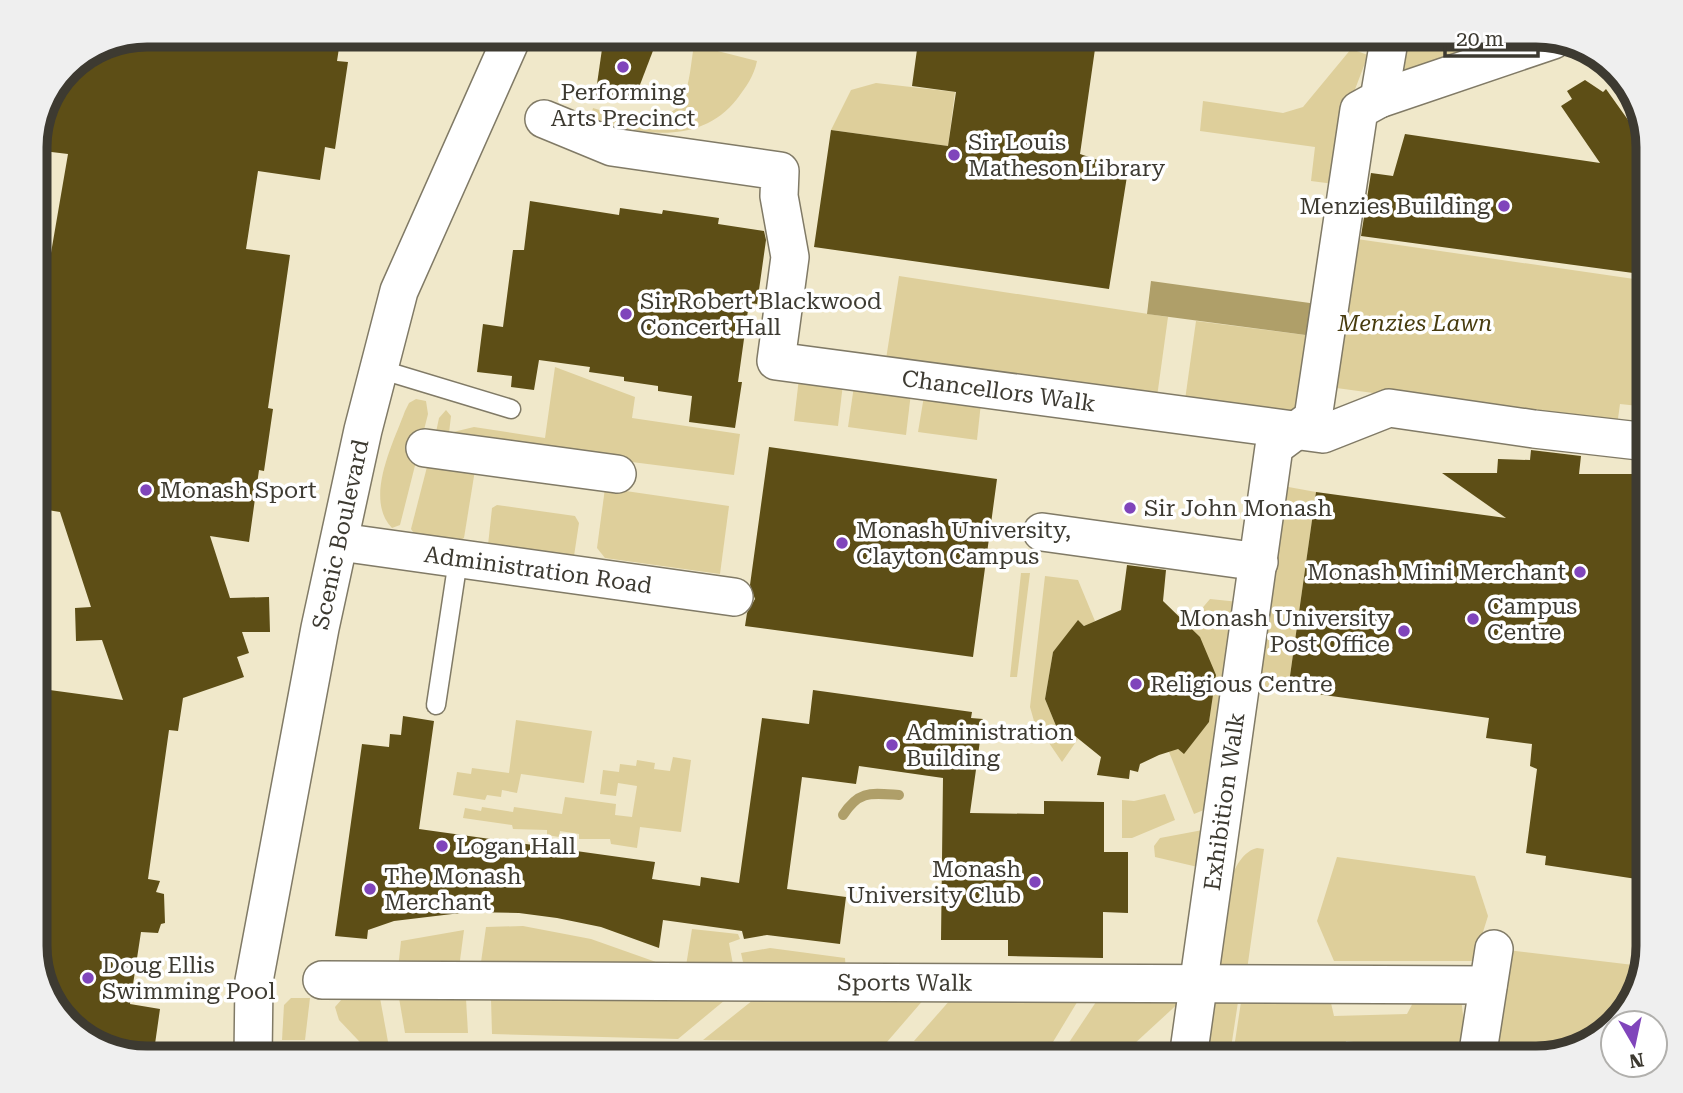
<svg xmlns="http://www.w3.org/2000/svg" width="1683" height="1093" font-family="'Roboto Serif',serif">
  <rect width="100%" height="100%" fill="#fbf5de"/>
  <!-- built -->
  <path fill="#f0e8ca" d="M147,35h1389l62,19 35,37 15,49v806l-19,62 -37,35 -56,15h-1389l-62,-19 -35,-37 -15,-49v-813l33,-72z"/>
  <!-- green -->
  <g fill="#decf9b">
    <path d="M1406,35h106l-112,42z"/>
    <path d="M694,45l63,16c-3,15 -11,26 -20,38 -37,47 -97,36 -147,20l3,-11c23,7 77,21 90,-9 7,-16 8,-37 11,-54z"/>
    <path d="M1351,49l17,6 -23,61 -11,68 -23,-3 4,-34 -115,-16 3,-30 80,12 20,-6z"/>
    <path d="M876,83l79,9 -7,54 -117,-16 20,-40z"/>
    <path d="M1350,238l298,43v126l-28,-3 -3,22 -288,-39z"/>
    <path d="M899,276l269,41 -11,80 -271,-38z"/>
    <path d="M1196,321l117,15 -11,80 -117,-16z"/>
    <path d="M555,367l80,30 -3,21 108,16 -6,41 -299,-38 4,-19 7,-8 5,6 -2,17 25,-6 71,11z"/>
    <path d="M799,378l44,6 -5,42 -44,-5z"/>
    <path d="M854,386l57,7 -5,42 -58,-8z"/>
    <path d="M924,396l57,7 -4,37 -59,-8z"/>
    <path d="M416,399l10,2 2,13 -28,111 -8,3c-28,-29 1,-84 13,-117l4,-8z"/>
    <path d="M428,463l47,7 -11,68 -7,4 -40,-4 -6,-9z"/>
    <path d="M1283,486l33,6 -28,198 -34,-5z"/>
    <path d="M605,488l124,18 -9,68 -115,-16 -8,-10z"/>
    <path d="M497,505l78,11 4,7 -5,33 -86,-11 4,-37z"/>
    <path d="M1021,573h9l-13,104h-7z"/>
    <path d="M1045,576l33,4 17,41 -10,5 -6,-4 -26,30 -8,47 16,39 9,-6 8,7 -16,23 -28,-41 -4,-14z"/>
    <path d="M1210,599l29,3 -28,205 -17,7 -25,-62 7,-4 8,5 25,-31 7,-47 -28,-50z"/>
    <path d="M516,720l76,11 -8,52 -63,-9 -4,19 -15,-3 -1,7 -14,-2 -2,5 -32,-5 4,-23 14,2 1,-6 37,5z"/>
    <path d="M673,757l18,3 -10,72 -41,-5 -3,21 -26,-4 -1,-5h-31v-5l-19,-3 -1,6 -12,-2v-5l-34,-1 -1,-4 -49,-7 2,-10 16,3 1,-4 31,5 1,-5 48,7 3,-17 51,7 -1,11 17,2 5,-31 -19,-3 -2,13 -16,-2 3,-24 16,2 1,-8 16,2 1,-6 18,3 -1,6 16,2z"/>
    <path d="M1165,794l10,26 -43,18h-10v-38l12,1z"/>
    <path d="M1208,829l-6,39 -47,-11 -1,-11 6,-8z"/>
    <path d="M1257,848l7,1 -17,121h-34c5,-30 10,-114 44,-122z"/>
    <path d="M1337,857l138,19 13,40 -14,45h-140l-17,-40z"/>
    <path d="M523,926l68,13 65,23 -1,9 -175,-2 6,-42z"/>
    <path d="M692,929l46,5 2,5 -11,4 5,27 -49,2z"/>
    <path d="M464,930l-5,38 -61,1 3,-28z"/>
    <path d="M770,948l75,10 1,14 -101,-1 -4,-18z"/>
    <path d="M1507,950l135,16 -13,42 -37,35 -56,15h-46z"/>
    <path d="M352,997l28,1 11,60h-16l-36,-38 -4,-13 7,-8z"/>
    <path d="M1416,997l45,1 6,51 -59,-7 -2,7 -60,-8 -3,17h-17v-8l-92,-2 7,-46 90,1 3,13 73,-2z"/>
    <path d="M291,998h19l-5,42h-23l2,-35z"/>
    <path d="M399,998l67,1 2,34h-63z"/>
    <path d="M925,998l-38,44 -184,-2 50,-40z"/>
    <path d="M491,999l234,1 -47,39 -186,-5z"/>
    <path d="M951,999h128l-26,43 -139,-1z"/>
    <path d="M1098,999h85l-50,46 -65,-1z"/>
    <path d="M1207,1001l31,1 -7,46h-21l-1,10h-9z"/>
  </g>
  <!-- water -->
  <path fill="#af9f69" d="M1151,281l166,23 -4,32 -166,-22z"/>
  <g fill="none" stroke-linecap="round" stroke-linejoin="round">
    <!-- stream -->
    <path stroke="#af9f69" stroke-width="10" d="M843,815c16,-25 28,-22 56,-20"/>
  </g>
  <!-- building -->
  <g fill="#5d4e16">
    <path d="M147,35h194l-4,26 11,1 -13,87 -10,-2 -5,33 -62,-9 -12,78 44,6 -22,153 5,1 -9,62 -5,-1 -10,72 -39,-6 20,62 39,-1 1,35h-28l7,21 -12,4 7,20 -61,21 -5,33 -9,-1 -21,149 12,2 -4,11 8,2 1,29 -4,1 -3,9 -17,-1 -11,72 30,5 -7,49 -68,-19 -35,-37 -15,-49v-265l88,12 -21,-60 -26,1 -1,-33 16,-1 -31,-95 -25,-4v-227l11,1 22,-128 -33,-4v-10l33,-72z"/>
    <path d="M604,35h55l-26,68 -38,-5z"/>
    <path d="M919,35h178l-17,119 48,16 -19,119 -295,-42 17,-117 117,16 8,-54 -44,-6z"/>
    <path d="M1585,80l18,12 3,-3 42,59v127l-287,-39 10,-63 22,3 12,-42 195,29 -39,-57 11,-7 -5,-8z"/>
    <path d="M530,201l89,14 1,-7 42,6 1,-4 56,8 -1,6 46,7 2,9 -9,64 -8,-1 -11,79h4l-7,46 -46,-6 3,-26 -34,-5v-5l-34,-5v-4l-35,-5 1,-5 -51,-7 -5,30 -23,-3 1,-11 -35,-4 6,-48 20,3 10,-77h11z"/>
    <path d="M769,447l228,32 -24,178 -228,-31 2,-13 8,-14 -5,-14z"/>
    <path d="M1531,450l50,6 -2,18h69v399h-4l-1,7 -98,-15 1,-9 -20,-3 11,-84 -7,-3 2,-22 -46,-6 3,-20 -201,-28 28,-198 190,26 -64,-45h55l1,-14 32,1z"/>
    <path d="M1127,565l39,5 -3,31 37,36 16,38 -7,47 -25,32 -6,-5 -19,6 -19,9 -2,8 -8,-2 -1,9 -32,-4 4,-18 -31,-25 -9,6 -16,-39 8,-47 25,-32 6,6 37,-16z"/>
    <path d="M813,690l159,22 -1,6 12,1 -13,94 74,1v-13l60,1v50h24v61l-25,-1v46l-95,-2v-16h-67l2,-162 -84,-12 -3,18 -54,-7 -15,112 59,8 -6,47 -73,-9 -23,4 -2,-8 -79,-11 -4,28 -58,-21 -44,-9 -38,-5 -50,-1 -75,9 -26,9 -1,9 -32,-3 27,-192 27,3 1,-13 11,1 2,-19 31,5 -15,108 236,33 -3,17 48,7 1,-9 38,6 23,-165 47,6z"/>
  </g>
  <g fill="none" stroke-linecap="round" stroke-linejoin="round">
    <!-- lane casing -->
    <g stroke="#807a66" stroke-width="21">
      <g id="lane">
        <path d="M379,369l132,40"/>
        <path d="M436,705l22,-145"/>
      </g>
    </g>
    <!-- street casing -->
    <g stroke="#807a66" stroke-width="40">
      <g id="street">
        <path d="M1379,99l174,-59"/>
        <path id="s1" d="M544,119l68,28 168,24 -1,25 11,61 -14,104 547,73 66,-26 145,21 114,13"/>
        <path d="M425,448l192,26"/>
        <path d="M1042,532l217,30"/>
        <path id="s2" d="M340,542l394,55"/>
        <path id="s3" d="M322,980l1166,5"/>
        <path id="s4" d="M253,1058l1,-77 66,-353 43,-198 36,-139 114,-256"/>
        <path id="s5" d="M1188,1058l86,-611 39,-29 46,-308 20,-11 11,-64"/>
        <path d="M1477,1058l17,-109"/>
      </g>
    </g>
    <!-- lane -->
    <use href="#lane" stroke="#fff" stroke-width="18"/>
    <!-- street -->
    <use href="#street" stroke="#fff" stroke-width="37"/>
  </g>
  <!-- markers -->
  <g fill="#8045bb" stroke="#fff" stroke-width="2.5">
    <circle cx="623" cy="67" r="7"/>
    <circle cx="954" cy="155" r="7"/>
    <circle cx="1504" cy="206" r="7"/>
    <circle cx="626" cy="314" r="7"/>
    <circle cx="146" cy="490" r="7"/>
    <circle cx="1130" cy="508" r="7"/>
    <circle cx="842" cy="543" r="7"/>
    <circle cx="1580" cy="572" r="7"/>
    <circle cx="1473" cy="619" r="7"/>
    <circle cx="1404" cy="631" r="7"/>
    <circle cx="1136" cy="684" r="7"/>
    <circle cx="892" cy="745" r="7"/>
    <circle cx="442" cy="846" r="7"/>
    <circle cx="1035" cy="882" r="7"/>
    <circle cx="370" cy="889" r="7"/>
    <circle cx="88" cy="978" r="7"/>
  </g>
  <g text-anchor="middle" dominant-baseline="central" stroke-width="7" stroke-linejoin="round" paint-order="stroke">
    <!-- poi labels -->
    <g font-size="23" fill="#3d3a31" stroke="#fff" text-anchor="start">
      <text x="623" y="92" text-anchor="middle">Performing<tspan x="623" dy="26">Arts Precinct</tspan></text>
      <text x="968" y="142">Sir Louis<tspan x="968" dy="26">Matheson Library</tspan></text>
      <text x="1490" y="206" text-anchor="end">Menzies Building</text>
      <text x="640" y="301">Sir Robert Blackwood<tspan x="640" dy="26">Concert Hall</tspan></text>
      <text x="160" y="490">Monash Sport</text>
      <text x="1144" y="508">Sir John Monash</text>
      <text x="856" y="530">Monash University,<tspan x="856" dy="26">Clayton Campus</tspan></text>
      <text x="1566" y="572" text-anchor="end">Monash Mini Merchant</text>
      <text x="1487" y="606">Campus<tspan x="1487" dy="26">Centre</tspan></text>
      <text x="1390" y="618" text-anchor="end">Monash University<tspan x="1390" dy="26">Post Office</tspan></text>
      <text x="1150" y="684">Religious Centre</text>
      <text x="906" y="732">Administration<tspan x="906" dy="26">Building</tspan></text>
      <text x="456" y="846">Logan Hall</text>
      <text x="1021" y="869" text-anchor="end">Monash<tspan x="1021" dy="26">University Club</tspan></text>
      <text x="384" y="876">The Monash<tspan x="384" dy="26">Merchant</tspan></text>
      <text x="102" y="965">Doug Ellis<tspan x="102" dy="26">Swimming Pool</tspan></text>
    </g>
    <!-- park labels -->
    <g font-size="23" font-style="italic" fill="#473b0e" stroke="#fff">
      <text x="1415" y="323">Menzies Lawn</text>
    </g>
    <!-- street labels -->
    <g font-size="23" fill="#3d3a31" stroke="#fff">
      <text stroke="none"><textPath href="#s1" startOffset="660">Chancellors Walk</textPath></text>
      <text stroke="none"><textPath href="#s4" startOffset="532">Scenic Boulevard</textPath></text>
      <text stroke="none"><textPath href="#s2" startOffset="200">Administration Road</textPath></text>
      <text stroke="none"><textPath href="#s5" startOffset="259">Exhibition Walk</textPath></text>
      <text stroke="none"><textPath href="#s3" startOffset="583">Sports Walk</textPath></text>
    </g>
  </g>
  <!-- crop -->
  <path d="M0 0H1683V1093H0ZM147 47H1536A100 100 0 0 1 1636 147V946A100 100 0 0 1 1536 1046H147A100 100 0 0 1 47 946V147A100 100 0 0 1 147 47Z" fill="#efefef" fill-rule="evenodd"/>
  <path fill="none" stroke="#3d3a31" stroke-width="9" d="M147 47H1536A100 100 0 0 1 1636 147V946A100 100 0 0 1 1536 1046H147A100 100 0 0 1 47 946V147A100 100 0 0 1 147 47Z"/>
  <!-- north arrow -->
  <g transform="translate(1634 1044) rotate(171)"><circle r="33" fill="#ffffff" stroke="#b1b0ad" stroke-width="2"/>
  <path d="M0-5L12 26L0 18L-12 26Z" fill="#8045bb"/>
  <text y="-10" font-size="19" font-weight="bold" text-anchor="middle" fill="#3d3a31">N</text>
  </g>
  <!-- scale -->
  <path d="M1445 46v10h93v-10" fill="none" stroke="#3d3a31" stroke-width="3.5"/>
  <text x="1456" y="46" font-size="21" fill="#3d3a31" stroke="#ffffff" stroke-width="5" paint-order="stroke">20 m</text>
</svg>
